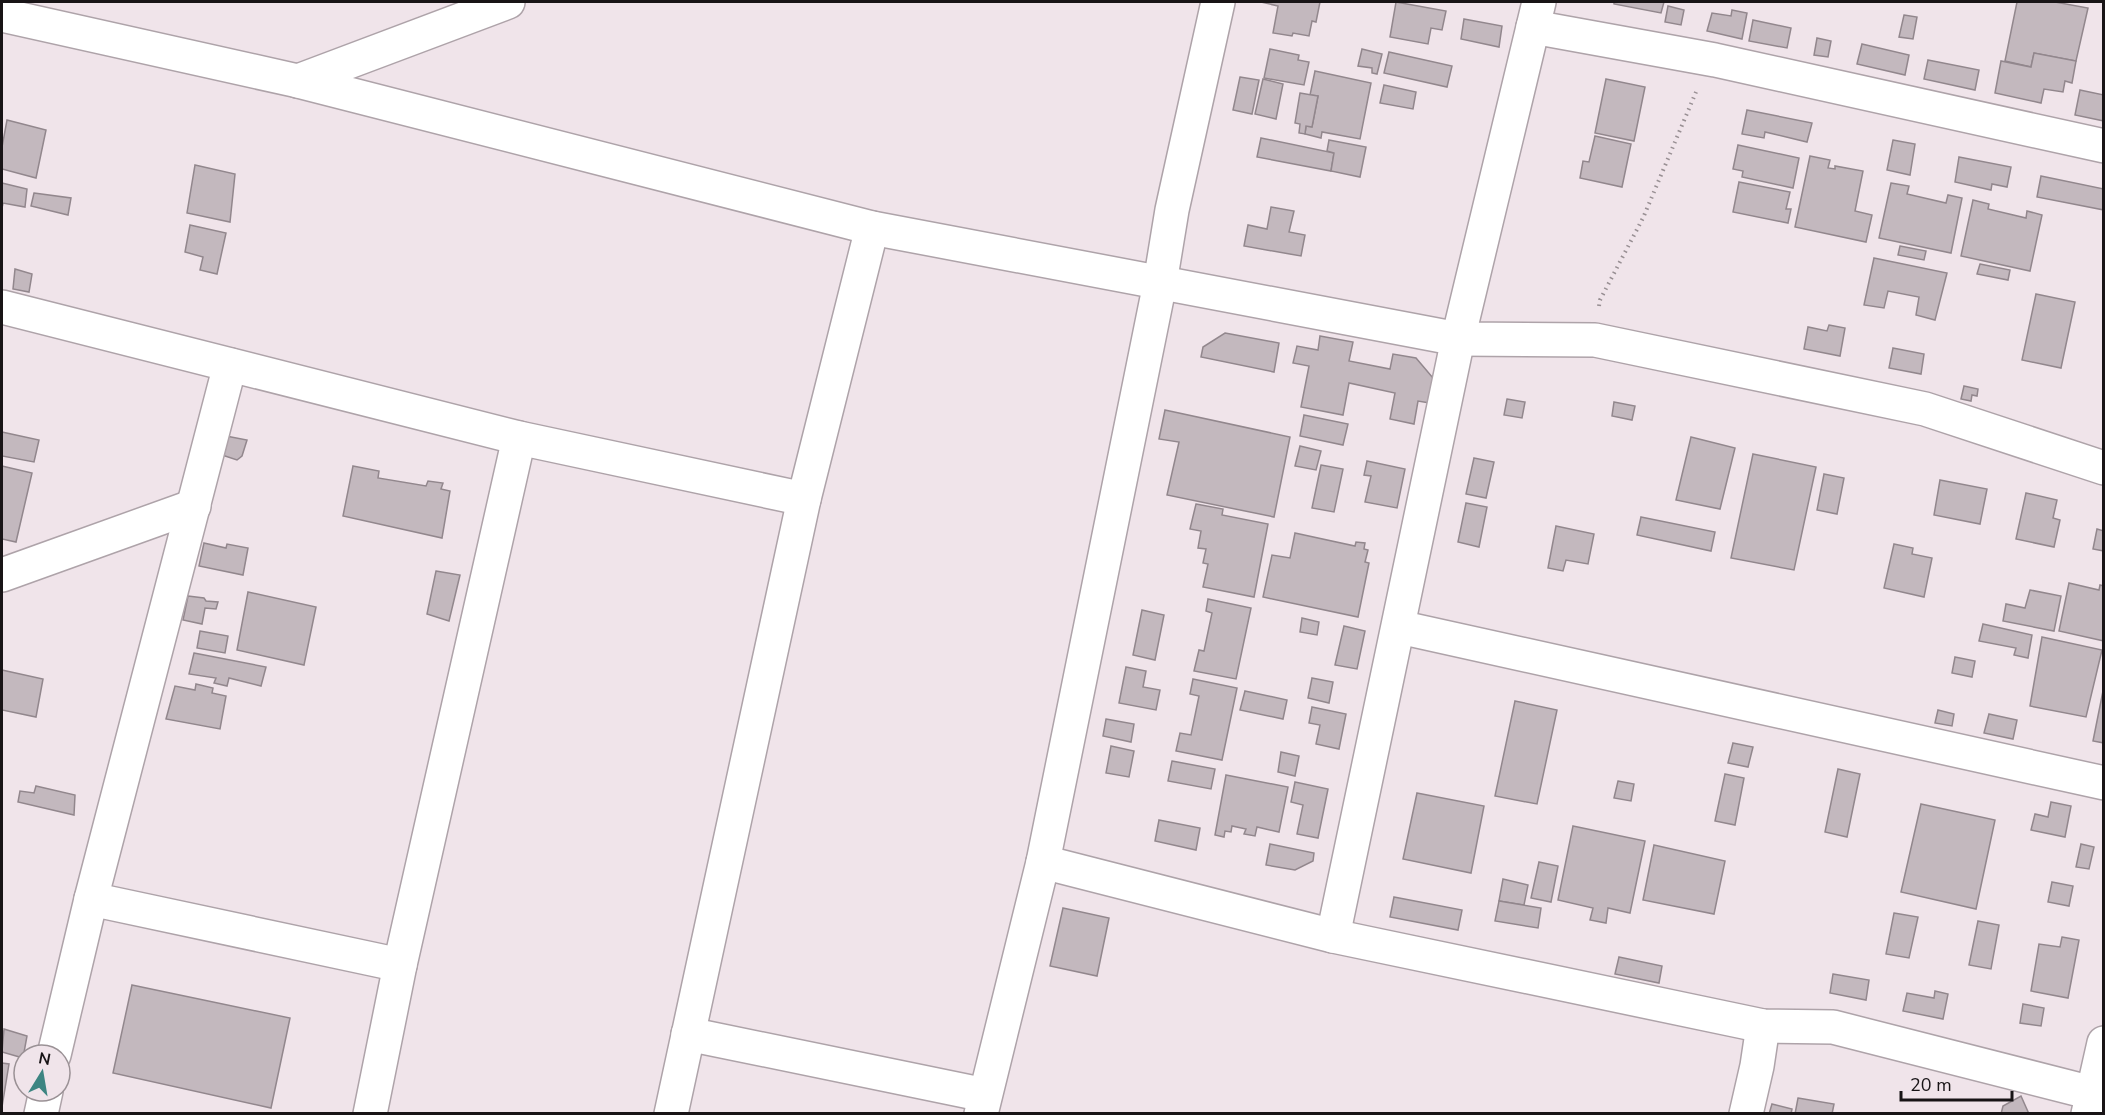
<svg xmlns="http://www.w3.org/2000/svg" width="2105" height="1115" font-family="'Nunito Sans',sans-serif">
  <rect width="100%" height="100%" fill="#f0e4ea"/>
  <!-- building -->
  <g fill="#c3b8be" stroke="#92878d" stroke-width="1.5">
    <path d="M1261,2h59l-4,20 -4,-1 -3,15 -16,-3 -1,3 -19,-3 5,-27z"/>
    <path d="M1396,2l50,9 -4,19 -11,-2 -3,16 -38,-7z"/>
    <path d="M1614,2h50l-3,11 -47,-9z"/>
    <path d="M2017,2h38l33,6 -12,53 -42,-8 -3,14 -26,-6z"/>
    <path d="M1668,6l16,4 -3,15 -16,-3z"/>
    <path d="M1732,10l15,3 -5,26 -35,-8 5,-18 19,3z"/>
    <path d="M1904,15l13,2 -4,22 -14,-2z"/>
    <path d="M1464,19l38,7 -3,21 -38,-8z"/>
    <path d="M1753,20l38,8 -4,20 -38,-7z"/>
    <path d="M1817,38l14,3 -3,16 -14,-2z"/>
    <path d="M1862,44l47,11 -4,20 -48,-11z"/>
    <path d="M1270,49l29,6 -1,5 11,2 -5,23 -40,-7z"/>
    <path d="M1362,49l20,5 -5,20 -5,-1v-5l-14,-2z"/>
    <path d="M1389,52l63,14 -5,21 -63,-14z"/>
    <path d="M2034,53l42,8 -4,22 -7,-2 -2,11 -19,-3 -3,14 -46,-10 6,-32 30,6z"/>
    <path d="M1928,60l51,10 -4,20 -51,-11z"/>
    <path d="M1315,71l56,12 -11,56 -38,-7 -1,6 -16,-4 1,-8 6,1 6,-31 -8,-1z"/>
    <path d="M1240,77l19,3 -7,34 -19,-4z"/>
    <path d="M1263,79l20,5 -7,35 -21,-5z"/>
    <path d="M1606,79l39,8 -11,54 -39,-8z"/>
    <path d="M1384,85l32,7 -3,17 -33,-6z"/>
    <path d="M2080,90l24,5v26l-29,-6z"/>
    <path d="M1300,93l18,3 -6,31 -6,-1 -1,8 -6,-1 1,-9 -5,-1z"/>
    <path d="M1747,110l65,13 -5,19 -42,-10 -1,6 -22,-4z"/>
    <path d="M7,120l39,10 -10,48 -34,-9v-22z"/>
    <path d="M1595,136l36,8 -9,43 -42,-9 3,-17 6,1z"/>
    <path d="M1261,138l73,15 -3,18 -74,-14z"/>
    <path d="M1329,140l37,7 -6,30 -29,-6 3,-18 -7,-2z"/>
    <path d="M1893,140l22,4 -5,31 -23,-5z"/>
    <path d="M1738,145l61,13 -6,30 -51,-11 1,-6 -10,-2z"/>
    <path d="M1810,156l20,4 -2,8 7,1v-3l28,5 -8,40 17,4 -6,27 -71,-15z"/>
    <path d="M1959,157l52,10 -4,20 -15,-3 -1,6 -36,-8z"/>
    <path d="M195,165l40,9 -5,48 -43,-9z"/>
    <path d="M2041,176l63,13v21l-67,-13z"/>
    <path d="M1739,182l51,10 -4,17h5l-3,14 -55,-11z"/>
    <path d="M2,183l25,6 -2,18 -22,-4 -1,5z"/>
    <path d="M1891,183l18,3 -2,8 39,9 2,-8 14,3 -11,55 -72,-15z"/>
    <path d="M34,193l37,5 -3,17 -37,-9z"/>
    <path d="M1973,200l16,4 -1,5 38,9 1,-7 15,4 -12,56 -69,-15z"/>
    <path d="M1271,207l23,4 -5,21 16,3 -4,21 -57,-10 4,-21 19,4z"/>
    <path d="M190,225l36,8 -9,41 -17,-4 3,-13 -18,-5z"/>
    <path d="M1900,246l26,5 -2,9 -26,-5z"/>
    <path d="M1874,258l73,15 -12,47 -19,-5 3,-18 -31,-6 -4,17 -20,-3z"/>
    <path d="M1980,264l30,6 -2,10 -31,-6z"/>
    <path d="M15,269l17,5 -3,18 -16,-3z"/>
    <path d="M2036,294l39,8 -14,66 -39,-8z"/>
    <path d="M1829,325l16,3 -5,28 -36,-7 4,-22 19,4z"/>
    <path d="M1225,333l54,10 -5,29 -73,-15 2,-10z"/>
    <path d="M1320,336l33,6 -4,19 41,8 3,-15 23,4 17,20 3,26 -18,-3 -4,23 -24,-5 5,-26 -46,-10 -6,32 -42,-8 8,-41 -16,-3 4,-17 21,4z"/>
    <path d="M1893,348l31,6 -3,20 -32,-6z"/>
    <path d="M1964,386l14,3 -1,7 -5,-1 -1,6 -10,-2z"/>
    <path d="M1507,399l18,3 -3,16 -18,-3z"/>
    <path d="M1614,402l21,4 -3,14 -20,-4z"/>
    <path d="M1165,410l125,27 -16,80 -107,-22 12,-53 -20,-3z"/>
    <path d="M1304,415l44,9 -5,21 -43,-9z"/>
    <path d="M2,432l37,8 -5,22 -32,-6z"/>
    <path d="M226,436l21,4 -5,16 -5,4 -15,-5z"/>
    <path d="M1691,437l44,11 -15,61 -44,-9z"/>
    <path d="M1300,446l21,5 -5,19 -21,-4z"/>
    <path d="M1753,454l63,13 -22,103 -63,-12z"/>
    <path d="M1474,458l20,4 -8,36 -20,-4z"/>
    <path d="M1367,461l38,8 -8,39 -32,-6 6,-26 -7,-1z"/>
    <path d="M1321,465l22,4 -9,43 -22,-4z"/>
    <path d="M2,466l30,7 -16,69 -14,-3z"/>
    <path d="M353,466l26,5 -1,7 48,8 2,-5 15,2 -2,6 9,2 -8,47 -99,-22z"/>
    <path d="M1824,474l20,4 -7,36 -20,-4z"/>
    <path d="M1940,480l47,9 -7,35 -46,-9z"/>
    <path d="M2026,493l31,7 -4,18 7,2 -6,27 -38,-8z"/>
    <path d="M1466,503l21,4 -8,40 -21,-5z"/>
    <path d="M1196,504l27,5 -1,6 46,9 -14,73 -51,-10 5,-23 -5,-1 3,-14 -8,-1 3,-17 -11,-2z"/>
    <path d="M1641,517l74,15 -4,19 -74,-16z"/>
    <path d="M1556,526l38,8 -6,30 -22,-4 -3,11 -15,-3z"/>
    <path d="M2097,529l7,2v20l-11,-2z"/>
    <path d="M1295,533l60,13 1,-4 9,1 -1,6 4,1 -3,12 4,1 -11,54 -95,-20 9,-42 18,3z"/>
    <path d="M204,543l22,5 1,-4 21,4 -5,27 -44,-9z"/>
    <path d="M1894,544l19,4 -1,6 20,4 -8,39 -40,-9z"/>
    <path d="M436,571l24,4 -11,46 -22,-7z"/>
    <path d="M2069,583l30,7 1,-5 4,1v55l-45,-10z"/>
    <path d="M2030,590l31,6 -7,35 -51,-10 3,-17 19,4z"/>
    <path d="M248,592l68,15 -12,58 -67,-15z"/>
    <path d="M188,596l16,2 2,3 12,1 -2,7 -11,-1 -3,16 -19,-4z"/>
    <path d="M1208,599l43,9 -15,71 -42,-8 5,-21 5,1 8,-38 -6,-2z"/>
    <path d="M1142,610l22,5 -9,45 -22,-5z"/>
    <path d="M1302,618l17,4 -2,13 -17,-3z"/>
    <path d="M1983,624l49,11 -4,23 -14,-3 2,-7 -37,-7z"/>
    <path d="M1344,626l21,5 -8,38 -22,-4z"/>
    <path d="M200,631l28,5 -3,17 -28,-5z"/>
    <path d="M2042,637l60,13 -16,67 -56,-11z"/>
    <path d="M194,653l72,14 -5,19 -32,-8 -2,8 -13,-3 2,-5 -27,-4z"/>
    <path d="M1955,657l20,4 -3,16 -20,-4z"/>
    <path d="M1126,667l20,4 -3,16 17,3 -4,20 -37,-7z"/>
    <path d="M2,670l41,9 -7,38 -34,-7z"/>
    <path d="M1312,678l21,4 -4,21 -21,-5z"/>
    <path d="M1193,679l44,9 -15,72 -46,-9 4,-18 11,2 8,-39 -9,-2z"/>
    <path d="M196,684l17,4 -1,5 14,3 -6,33 -54,-10 9,-33 20,4z"/>
    <path d="M2104,686v57l-11,-2z"/>
    <path d="M1245,691l42,9 -4,19 -43,-9z"/>
    <path d="M1515,701l42,9 -20,94 -42,-8z"/>
    <path d="M1312,707l34,7 -7,35 -23,-5 4,-19 -11,-2z"/>
    <path d="M1938,710l16,4 -2,12 -17,-3z"/>
    <path d="M1989,714l28,6 -4,19 -29,-6z"/>
    <path d="M1106,719l28,5 -3,18 -28,-6z"/>
    <path d="M1733,743l20,4 -5,20 -20,-4z"/>
    <path d="M1111,746l23,5 -5,26 -23,-4z"/>
    <path d="M1281,752l18,4 -4,20 -17,-4z"/>
    <path d="M1172,761l43,8 -4,20 -43,-8z"/>
    <path d="M1838,769l22,5 -13,63 -22,-5z"/>
    <path d="M1725,774l19,4 -9,47 -20,-4z"/>
    <path d="M1226,775l62,12 -9,45 -22,-5 -2,9 -11,-2 2,-5 -14,-3 -1,6 -6,-1 -1,6 -9,-2z"/>
    <path d="M1618,781l16,3 -3,17 -17,-3z"/>
    <path d="M1295,782l33,7 -10,49 -21,-4 6,-29 -12,-3z"/>
    <path d="M36,786l39,9 -1,20 -56,-13 2,-11 14,2z"/>
    <path d="M1417,793l67,13 -13,67 -68,-14z"/>
    <path d="M2051,802l20,4 -6,31 -34,-7 4,-16 13,3z"/>
    <path d="M1921,804l74,16 -19,89 -75,-17z"/>
    <path d="M1159,820l41,8 -4,22 -41,-9z"/>
    <path d="M1573,826l72,15 -15,72 -22,-5 -2,15 -16,-3 3,-12 -35,-8z"/>
    <path d="M1270,844l44,9 -1,8 -18,9 -29,-5z"/>
    <path d="M2081,844l13,3 -5,22 -13,-2z"/>
    <path d="M1654,845l71,16 -11,53 -71,-14z"/>
    <path d="M1539,862l19,4 -7,36 -20,-4z"/>
    <path d="M1503,879l25,6 -4,20 -25,-4z"/>
    <path d="M2052,882l21,4 -4,20 -21,-4z"/>
    <path d="M1394,897l68,13 -4,20 -68,-13z"/>
    <path d="M1499,901l42,7 -3,20 -43,-7z"/>
    <path d="M1063,908l46,10 -12,58 -47,-10z"/>
    <path d="M1894,913l24,4 -9,41 -23,-4z"/>
    <path d="M1978,921l21,4 -8,44 -22,-4z"/>
    <path d="M2062,937l17,3 -11,58 -37,-7 8,-47 21,3z"/>
    <path d="M1619,957l43,9 -3,17 -44,-9z"/>
    <path d="M1833,974l36,6 -3,20 -36,-7z"/>
    <path d="M132,985l158,33 -19,90 -158,-35z"/>
    <path d="M1935,991l13,3 -5,25 -40,-8 4,-18 27,5z"/>
    <path d="M2023,1004l21,4 -3,18 -21,-3z"/>
    <path d="M4,1029l23,7 -4,22 -21,-6z"/>
    <path d="M2,1063l7,1 -7,43z"/>
    <path d="M2021,1096l8,18h-28l2,-8z"/>
    <path d="M1798,1098l36,6 -2,10h-37z"/>
    <path d="M1772,1104l20,5 -1,5h-22z"/>
  </g>
  <g fill="none" stroke-linecap="round" stroke-linejoin="round">
    <!-- minor casing -->
    <g stroke="#aea3a9" stroke-width="36">
      <g id="minor">
        <path d="M2,15l296,66 574,147 586,111 137,1 330,69 179,59"/>
        <path d="M1533,27l182,33 389,86"/>
        <path d="M298,81l210,-79"/>
        <path d="M2,307l517,131 285,61"/>
        <path d="M2,575l192,-69"/>
        <path d="M1399,627l705,156"/>
        <path d="M1043,862l290,74 430,90 70,1 271,69"/>
        <path d="M91,899l309,66"/>
        <path d="M1333,936l125,-597 81,-337"/>
        <path d="M688,1034l297,61"/>
        <path d="M54,1055l37,-156 139,-534"/>
        <path d="M41,1114l5,-23"/>
        <path d="M370,1114l30,-149 119,-527"/>
        <path d="M671,1114l133,-615 68,-271"/>
        <path d="M981,1114l62,-252 117,-579 12,-73 46,-208"/>
        <path d="M1746,1114l11,-48 6,-40"/>
        <path d="M2088,1114l16,-71"/>
      </g>
    </g>
    <!-- path -->
    <path stroke="#988f93" stroke-width="4" stroke-dasharray="1.5 4.5" stroke-linecap="butt" d="M1599,306l1,-6 43,-82 53,-126"/>
    <!-- minor -->
    <use href="#minor" stroke="#fff" stroke-width="33"/>
  </g>
  <!-- border -->
  <rect width="2105" height="1115" fill="none" stroke="#181416" stroke-width="6"/>
  <!-- north arrow -->
  <g transform="translate(42 1073) rotate(11)"><circle r="28" fill="#f0e4ea" stroke="#9a9195" stroke-width="1.5"/>
  <path d="M0-4.5L10 22L0 15L-10 22Z" fill="#3d8582"/>
  <text y="-9" font-size="16" font-weight="bold" text-anchor="middle" fill="#181416">N</text>
  </g>
  <!-- scale -->
  <path d="M1901 1091v9h111v-9" fill="none" stroke="#181416" stroke-width="3"/>
  <text x="1910" y="1091" font-size="18" fill="#181416" stroke="#f0e4ea" stroke-width="4.5" paint-order="stroke">20 m</text>
</svg>
